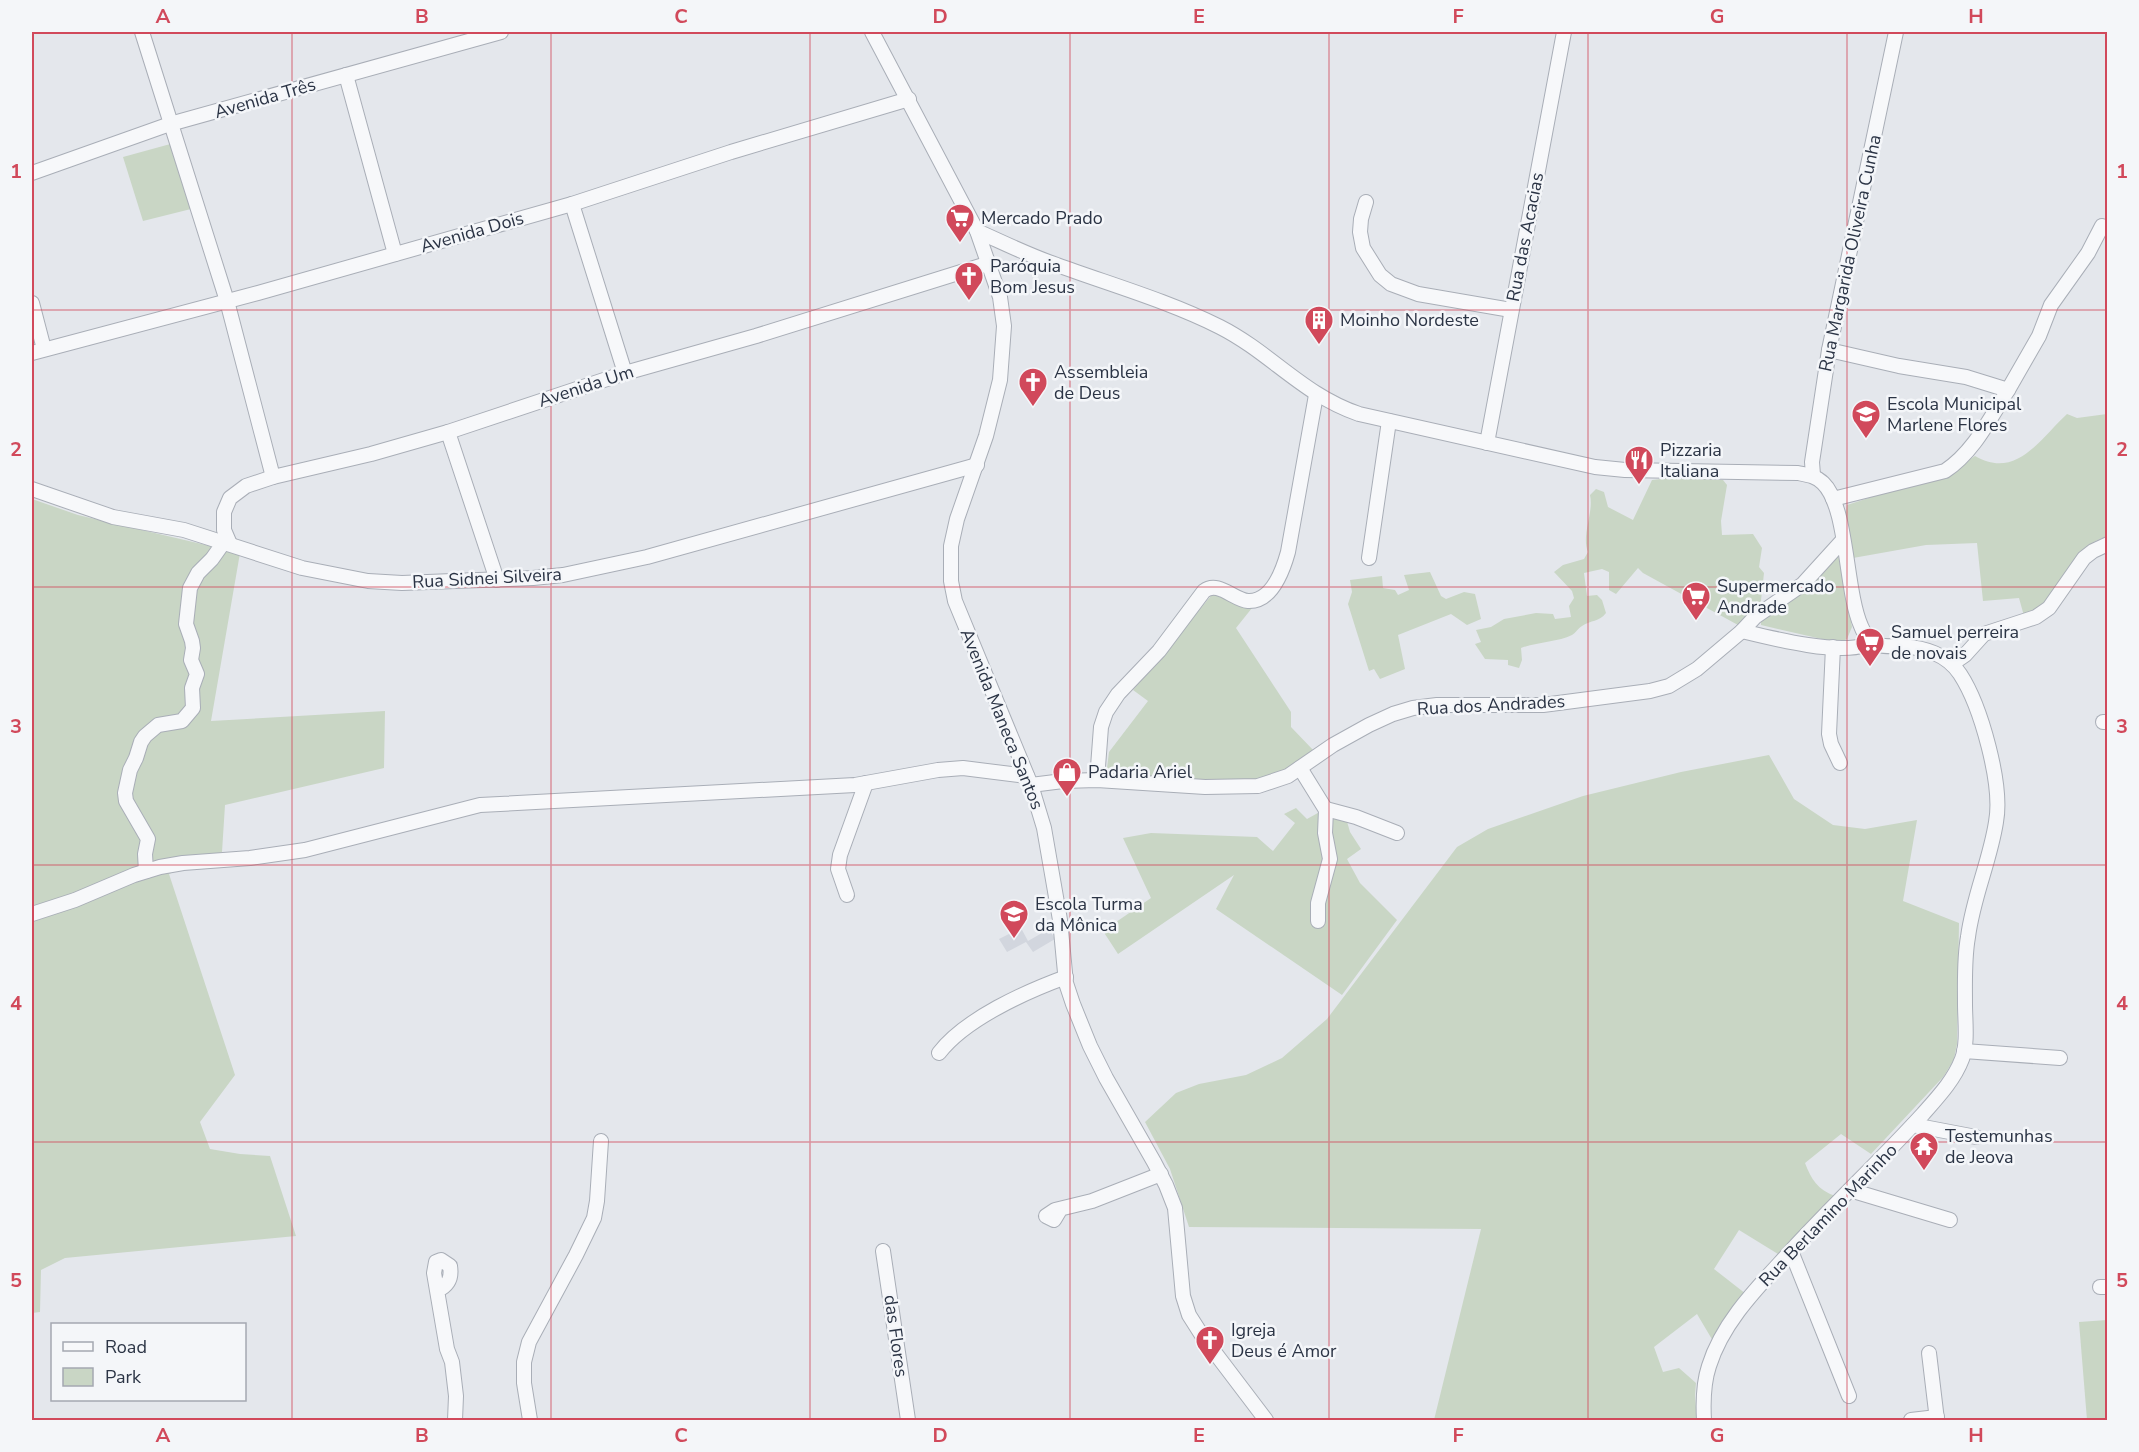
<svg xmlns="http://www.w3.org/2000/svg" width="2139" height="1452" font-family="'Nunito Sans',sans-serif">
  <rect width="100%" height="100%" fill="#e4e7ec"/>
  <!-- built -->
  <path fill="#d2d6de" d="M1021,928l7,13 21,-12 6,10 -22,13 -7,-10 -19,10 -8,-13z"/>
  <!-- green -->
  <g fill="#c9d6c5">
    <path d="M174,143l21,65 -52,13 -20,-64z"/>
    <path d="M2067,414l10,4 30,-4v123c-27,4 -46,47 -63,67 -5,5 -14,8 -20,12l-5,-18 -36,3 -6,-58 -51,2 -73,13 -8,-38 2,-15 105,-34 23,-15c41,24 65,-17 92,-42z"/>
    <path d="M1677,477l46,3 4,5 -6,36 1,14 31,-1 9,14 -3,19 5,6 -4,36 -13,7 -9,9 -95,-52 -5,-5 -22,26 -7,-4v-18l-7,-3 -18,4 3,23 10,-1 5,5 4,13c-7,9 -15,7 -24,13 -4,2 -6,7 -10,9 -14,7 -35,7 -51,13l1,12 -3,8 -11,-3v-5l-23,-1 -10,-15 6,-2 -5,-12 15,-3 13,-8 32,-6 17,1 2,5 16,-2 -2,-11 5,-8 -2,-7 -18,-19 9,-7 21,-6 4,-7c-7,-17 6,-39 2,-57l6,-6 8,3 4,15 25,13 19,-40z"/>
    <path d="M32,499l46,16 162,38 -29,168 174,-10 -1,57 -159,37 -3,47 -53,22 66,201 -35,47 10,27 30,5 30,2 26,80 -231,22 -24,12 -1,42 -8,1z"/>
    <path d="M1838,554l14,73 -5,12 -8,4 -78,-18v-4z"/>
    <path d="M1430,572l11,24 5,3 18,-7 11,2 6,25 -14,6 -16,-11 -53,21 7,34 -25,10 -6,-10 -5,2 -21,-67 4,-12 -2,-12 32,-4 1,12 12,2 3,5 11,-5 -5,-15z"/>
    <path d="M1215,591l37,17 -16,20 55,84v15l24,25 -32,20 -34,10 -123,-5 -13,-3 -6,-6 2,-16 39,-51 -15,-11z"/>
    <path d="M1769,755l25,44 39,26 32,4 52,-9 -14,81 56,22 -2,121 -3,15 -10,17 -73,78 -30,-20 -36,29c6,16 13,27 30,33l-57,58 -39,-24 -25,39 32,25 -33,47 -16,-27 -43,33 9,25 16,-4 17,15 -1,12 2,25h-263l47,-191 -292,-2 -19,-58 -25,-47 31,-29 23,-9 47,-9 36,-17 45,-39 130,-172 31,-18 95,-33 98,-24z"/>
    <path d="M1296,808l11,11 18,-10 21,9 4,14 11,17 -14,10 13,24 37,37 -55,75 -126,-86 18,-34 -116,79 -15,-23 48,-33 -28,-60 28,-5 106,4 16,14 22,-28 -11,-9z"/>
    <path d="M2107,1320v100h-20l-8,-98z"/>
  </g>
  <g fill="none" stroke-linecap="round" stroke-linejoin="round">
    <!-- minor casing -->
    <g stroke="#a9aeb7" stroke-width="16">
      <g id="minor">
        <path d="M142,32l85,269 46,176"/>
        <path d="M872,32l105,199 23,66 4,29 -4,54 -14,56 -29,83 -6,27v35l4,20 76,184 13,43 16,92 6,63 7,21 17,42 16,32 48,84 12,23 9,23 8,88 6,19 14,22 63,83"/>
        <path d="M346,75l49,179"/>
        <path d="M32,173l138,-49 331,-92"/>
        <path d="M1366,202l-5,17 -1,13 3,16 17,27 11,9 27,10 93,16"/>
        <path d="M572,204l53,169"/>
        <path d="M977,231c27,12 53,25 80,34 55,20 111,36 163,62 51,26 83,68 139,87l236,53 30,3 173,3c10,2 18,3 25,10 25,24 22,107 38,143 3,8 9,16 18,19 7,2 15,1 23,1 23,2 45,8 58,28 21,32 43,111 36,148 -6,39 -23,75 -28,115 -4,22 -3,45 -3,67 0,17 3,39 -3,55 -8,21 -24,38 -39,55 -43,47 -90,91 -133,138 -31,34 -67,69 -81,114 -6,18 -6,36 -5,54"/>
        <path d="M32,303l12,46"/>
        <path d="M1829,350l70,16 67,11 42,13c-18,28 -34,62 -63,81l-112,28"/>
        <path d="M32,353l226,-60 314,-89 159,-52 178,-53"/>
        <path d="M2008,390l31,-54 12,-31 37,-52 14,-27"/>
        <path d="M448,432l49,148"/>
        <path d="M1487,443l77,-411"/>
        <path d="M1813,475l-1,-13 17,-112 67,-318"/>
        <path d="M32,489l81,28 71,13 118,38 66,13 34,2 131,-5 30,-3 84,-18 330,-92"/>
        <path d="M230,544l-6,-14v-18l6,-14 16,-12 27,-9 98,-23 77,-22 177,-59 131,-37 234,-73"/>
        <path d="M1369,558l20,-137"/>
        <path d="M1742,631c29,7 95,24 123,14l3,-6"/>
        <path d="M1833,647l-4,87 2,10 9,19"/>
        <path d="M1952,664l13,-9 19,-21 52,-17 13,-9 35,-50 9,-7 15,-7"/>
        <path d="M2103,722h5"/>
        <path d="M1300,768l26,42 -1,23 5,26 -12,44v18"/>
        <path d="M1097,780l4,-53 5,-15 12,-18 41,-43 45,-60c14,-11 30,9 44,10 24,1 35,-31 40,-49l28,-157"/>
        <path d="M1031,785l32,-4 34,-1 108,7 53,-1 30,-10 45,-31 36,-20 24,-11 20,-6 24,-3h106l107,-14 19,-5 28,-17 45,-38 13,-14 48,-33 40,-44"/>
        <path d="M1326,809l30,8 41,16"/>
        <path d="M146,871l-1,-17 3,-15 -22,-38 -1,-8 5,-23 6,-12 5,-16 4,-6 13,-11 24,-4 11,-13 -1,-20 5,-14 -6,-14 2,-12 -1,-7 -6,-17 4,-36 8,-15 14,-14 12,-17"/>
        <path d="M847,895l-9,-26 2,-14 26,-72"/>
        <path d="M32,914l43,-14 59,-25 26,-8 23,-4 67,-5 55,-8 175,-45 375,-20 83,-15 25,-2 64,8"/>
        <path d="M1964,1051l96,7"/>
        <path d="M939,1053c26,-34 86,-61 127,-76"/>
        <path d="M1913,1125l63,12"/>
        <path d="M1850,1190l100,30"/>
        <path d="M1060,1210l-6,10 -8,-4 9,-6 37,-9 69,-27"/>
        <path d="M883,1251l25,169"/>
        <path d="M1791,1251l58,145"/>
        <path d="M2100,1287h8"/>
        <path d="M438,1290c11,-5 14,-12 12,-24l-9,-6 -5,2 -2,11 13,76 5,13 4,34 -1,24"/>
        <path d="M1929,1353l8,67"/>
        <path d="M530,1420l-6,-37v-21l5,-20 47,-87 18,-37 3,-17 4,-60"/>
        <path d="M1911,1420l26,-3"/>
      </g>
    </g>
    <!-- minor -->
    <use href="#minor" stroke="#f7f8fa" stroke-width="14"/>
  </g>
  <!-- grid -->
  <path fill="none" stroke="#d1495b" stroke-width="1.5" stroke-opacity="0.55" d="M292,32v1388M551,32v1388M810,32v1388M1070,32v1388M1329,32v1388M1588,32v1388M1847,32v1388M32,310h2076M32,587h2076M32,865h2076M32,1142h2076"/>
  <!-- icons -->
  <defs>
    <g id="supermarket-pin" transform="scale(1.5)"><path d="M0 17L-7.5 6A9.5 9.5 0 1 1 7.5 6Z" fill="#d1495b" stroke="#f4f6f9"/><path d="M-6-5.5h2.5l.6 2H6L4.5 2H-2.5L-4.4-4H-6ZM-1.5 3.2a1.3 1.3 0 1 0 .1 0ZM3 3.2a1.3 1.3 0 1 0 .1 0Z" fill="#fff"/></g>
    <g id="church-pin" transform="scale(1.5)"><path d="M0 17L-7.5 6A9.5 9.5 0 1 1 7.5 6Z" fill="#d1495b" stroke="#f4f6f9"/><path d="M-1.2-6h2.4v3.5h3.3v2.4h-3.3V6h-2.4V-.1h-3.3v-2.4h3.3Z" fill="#fff"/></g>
    <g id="building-pin" transform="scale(1.5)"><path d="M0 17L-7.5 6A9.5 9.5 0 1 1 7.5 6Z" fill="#d1495b" stroke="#f4f6f9"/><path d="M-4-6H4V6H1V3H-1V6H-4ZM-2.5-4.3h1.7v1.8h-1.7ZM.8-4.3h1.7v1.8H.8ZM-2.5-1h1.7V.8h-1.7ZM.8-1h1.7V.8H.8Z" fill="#fff"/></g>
    <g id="school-pin" transform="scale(1.5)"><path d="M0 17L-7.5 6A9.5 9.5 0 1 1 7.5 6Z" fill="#d1495b" stroke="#f4f6f9"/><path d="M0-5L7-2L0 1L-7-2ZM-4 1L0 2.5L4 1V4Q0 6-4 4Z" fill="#fff"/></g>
    <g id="restaurant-pin" transform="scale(1.5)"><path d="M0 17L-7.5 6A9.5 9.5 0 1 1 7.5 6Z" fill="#d1495b" stroke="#f4f6f9"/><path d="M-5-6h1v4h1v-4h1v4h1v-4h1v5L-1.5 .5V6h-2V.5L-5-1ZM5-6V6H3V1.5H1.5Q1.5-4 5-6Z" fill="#fff"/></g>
    <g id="shop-pin" transform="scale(1.5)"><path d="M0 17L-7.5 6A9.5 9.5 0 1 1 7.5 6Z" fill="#d1495b" stroke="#f4f6f9"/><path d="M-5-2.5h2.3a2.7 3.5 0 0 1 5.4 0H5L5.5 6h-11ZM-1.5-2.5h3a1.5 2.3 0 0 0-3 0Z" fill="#fff"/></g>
    <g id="temple-pin" transform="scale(1.5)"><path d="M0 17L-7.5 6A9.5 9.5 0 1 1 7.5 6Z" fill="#d1495b" stroke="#f4f6f9"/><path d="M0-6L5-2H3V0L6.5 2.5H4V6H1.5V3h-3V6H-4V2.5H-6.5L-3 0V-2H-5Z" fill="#fff"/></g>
  </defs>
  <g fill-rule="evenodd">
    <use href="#supermarket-pin" x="960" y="218"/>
    <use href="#church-pin" x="969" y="276"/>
    <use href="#building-pin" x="1319" y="320"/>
    <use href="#church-pin" x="1033" y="382"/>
    <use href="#school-pin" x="1866" y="414"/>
    <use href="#restaurant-pin" x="1639" y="460"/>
    <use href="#supermarket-pin" x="1696" y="596"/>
    <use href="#supermarket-pin" x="1870" y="642"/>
    <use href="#shop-pin" x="1067" y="772"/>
    <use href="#school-pin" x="1014" y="914"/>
    <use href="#temple-pin" x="1924" y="1146"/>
    <use href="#church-pin" x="1210" y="1340"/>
  </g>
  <g text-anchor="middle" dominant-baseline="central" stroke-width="5" stroke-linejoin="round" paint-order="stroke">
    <!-- street labels -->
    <g font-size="18" fill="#2b3445" stroke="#f4f6f9">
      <text transform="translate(265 98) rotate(-16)">Avenida Três</text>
      <text transform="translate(472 232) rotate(-16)">Avenida Dois</text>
      <text transform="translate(1525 237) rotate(-79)">Rua das Acacias</text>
      <text transform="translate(1850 253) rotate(-78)">Rua Margarida Oliveira Cunha</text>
      <text transform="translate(586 386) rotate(-18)">Avenida Um</text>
      <text transform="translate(487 578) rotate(-3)">Rua Sidnei Silveira</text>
      <text transform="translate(1491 705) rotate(-3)">Rua dos Andrades</text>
      <text transform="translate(1002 719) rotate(68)">Avenida Maneca Santos</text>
      <text transform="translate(1828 1215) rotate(-46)">Rua Berlamino Marinho</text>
      <text transform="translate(896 1336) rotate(82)">das Flores</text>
    </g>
    <!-- poi labels -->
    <g font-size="18" fill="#2b3445" stroke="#f4f6f9" text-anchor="start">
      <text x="981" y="218">Mercado Prado</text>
      <text x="990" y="266">Paróquia<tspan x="990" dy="21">Bom Jesus</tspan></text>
      <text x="1340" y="320">Moinho Nordeste</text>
      <text x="1054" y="372">Assembleia<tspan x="1054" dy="21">de Deus</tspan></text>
      <text x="1887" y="404">Escola Municipal<tspan x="1887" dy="21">Marlene Flores</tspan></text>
      <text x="1660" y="450">Pizzaria<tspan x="1660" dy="21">Italiana</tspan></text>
      <text x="1717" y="586">Supermercado<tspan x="1717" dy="21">Andrade</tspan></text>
      <text x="1891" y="632">Samuel perreira<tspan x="1891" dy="21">de novais</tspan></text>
      <text x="1088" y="772">Padaria Ariel</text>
      <text x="1035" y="904">Escola Turma<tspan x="1035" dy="21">da Mônica</tspan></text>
      <text x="1945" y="1136">Testemunhas<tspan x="1945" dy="21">de Jeova</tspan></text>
      <text x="1231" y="1330">Igreja<tspan x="1231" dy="21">Deus é Amor</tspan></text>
    </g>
  </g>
  <!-- border -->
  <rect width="2139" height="1452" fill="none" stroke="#f4f6f9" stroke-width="66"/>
  <!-- legend -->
  <rect x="51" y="1323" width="195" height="78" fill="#f4f6f9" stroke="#a4a8b1" stroke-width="1.5"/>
  <rect x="63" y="1342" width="30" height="9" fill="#f7f8fa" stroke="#a4a8b1" stroke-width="1.5"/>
  <text x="105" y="1353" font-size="18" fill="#2b3445">Road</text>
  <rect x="63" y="1368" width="30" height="18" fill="#c9d6c5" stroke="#a4a8b1" stroke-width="1.5"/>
  <text x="105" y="1383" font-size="18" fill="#2b3445">Park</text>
  <rect x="33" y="33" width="2073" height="1386" fill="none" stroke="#d1495b" stroke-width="2"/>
  <g font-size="20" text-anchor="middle" font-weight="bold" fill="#d1495b">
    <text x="163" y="23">A</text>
    <text x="422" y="23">B</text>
    <text x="681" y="23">C</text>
    <text x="940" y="23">D</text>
    <text x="1199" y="23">E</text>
    <text x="1458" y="23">F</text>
    <text x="1717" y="23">G</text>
    <text x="1976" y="23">H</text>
    <text x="16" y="178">1</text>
    <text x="2122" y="178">1</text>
    <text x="16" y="456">2</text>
    <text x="2122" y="456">2</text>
    <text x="16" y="733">3</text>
    <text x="2122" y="733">3</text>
    <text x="16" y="1010">4</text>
    <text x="2122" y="1010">4</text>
    <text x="16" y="1287">5</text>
    <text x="2122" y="1287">5</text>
    <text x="163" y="1442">A</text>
    <text x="422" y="1442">B</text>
    <text x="681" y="1442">C</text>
    <text x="940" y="1442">D</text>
    <text x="1199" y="1442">E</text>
    <text x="1458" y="1442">F</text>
    <text x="1717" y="1442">G</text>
    <text x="1976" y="1442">H</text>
  </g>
</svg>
